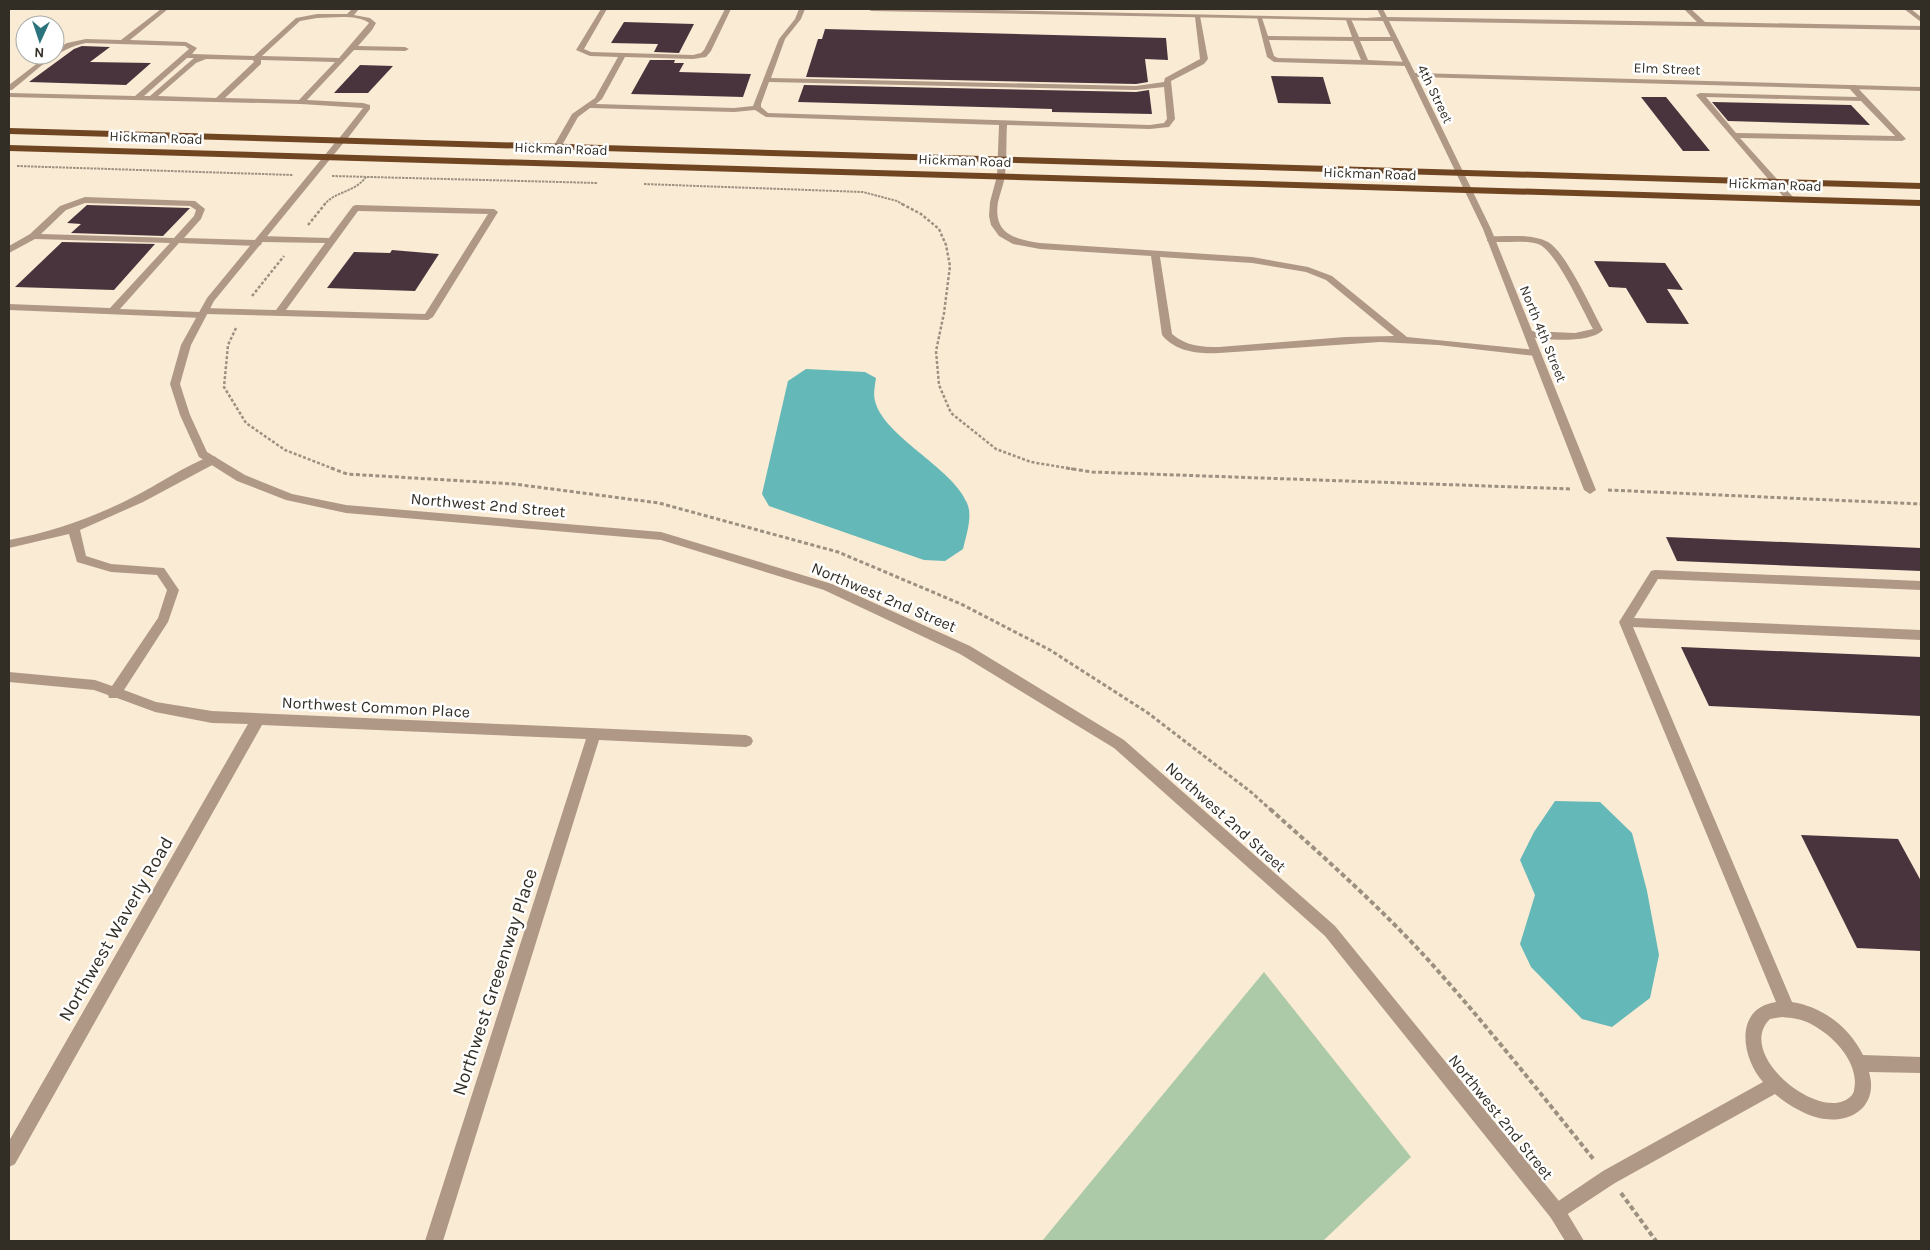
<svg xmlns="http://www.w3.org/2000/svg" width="1930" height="1250" font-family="Karla,sans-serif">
  <rect width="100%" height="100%" fill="#faebd4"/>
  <!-- green -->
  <path fill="#adcaa8" d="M1264,972l147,185 -88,84h-281z"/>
  <!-- water -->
  <g fill="#64b8b8">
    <path d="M806,369l59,3 11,6c-1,7 -3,16 -1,23 9,36 77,66 92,102 6,13 -1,33 -4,46l-18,12 -21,-1 -155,-54 -7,-12 26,-113z"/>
    <path d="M1555,801l45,1 32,31 15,58 12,64 -9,43 -38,29 -30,-8 -51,-52 -11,-23 15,-49 -15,-35 14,-28z"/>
  </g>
  <!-- building -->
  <g fill="#49343e">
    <path d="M624,22l70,2 -15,29 -25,-1 4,-8 -47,-1z"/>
    <path d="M825,29l341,9 2,22 -23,-1 3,23 -12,2 -330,-7 12,-38h4z"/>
    <path d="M82,46l28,1 -20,15 61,1 -25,22 -97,-3 45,-33z"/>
    <path d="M650,60h25l-1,3h10l-5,9 72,2 -8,23 -112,-3z"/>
    <path d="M360,65l33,1 -25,27h-34z"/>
    <path d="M1271,76l52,1 8,27 -53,-1z"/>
    <path d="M804,85l332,7 13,-2 3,24 -100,-2v-3l-254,-7z"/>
    <path d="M1641,97h25l44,54h-27z"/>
    <path d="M1712,102l139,3 19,20 -142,-4z"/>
    <path d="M87,205l102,3h1l-27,28 -92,-3 10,-9 -14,-1z"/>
    <path d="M62,242l93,2 -41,46 -99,-3z"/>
    <path d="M392,250l47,4 -24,37 -88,-3 27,-36 36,1z"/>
    <path d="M1594,261l71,2 18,27 -16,-1 22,35 -42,-1 -21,-35 -17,-1z"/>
    <path d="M1666,537l255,11v23l-244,-10z"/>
    <path d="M1681,647l240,10v59l-212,-10z"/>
    <path d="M1801,835l97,4 23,42v70l-64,-3z"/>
  </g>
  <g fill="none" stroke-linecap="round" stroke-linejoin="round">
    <!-- path-far3 -->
    <g stroke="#9c9181" stroke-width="2" stroke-dasharray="2.5 1" stroke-linecap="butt">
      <path d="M17,166l276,9"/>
      <path d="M332,176l266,7"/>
      <path d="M644,184l219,8 34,9 7,4"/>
      <path d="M324,205c11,-14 30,-12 42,-28"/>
    </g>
    <!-- path-far2 -->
    <g stroke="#9c9181" stroke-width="2.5" stroke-dasharray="3 2" stroke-linecap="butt">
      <path d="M902,204l19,10 18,15 7,16 4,21 -6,47 -8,38 3,34 12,28 45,36 35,13 42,7"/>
      <path d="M308,225l17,-21"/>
      <path d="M252,296l32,-40"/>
      <path d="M236,328l-8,17 -4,42 22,36 39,27 49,19"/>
    </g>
    <!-- path-far1 -->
    <g stroke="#9c9181" stroke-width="3" stroke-dasharray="4 2.5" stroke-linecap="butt">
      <path d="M331,468l16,6 167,10 145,19 179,49 123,52 89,46 98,63 103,79 20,18"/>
      <path d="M1066,468l26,4 480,17"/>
      <path d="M1608,490l313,14"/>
    </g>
    <!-- path -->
    <g stroke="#9c9181" stroke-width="4" stroke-dasharray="5 3" stroke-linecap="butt">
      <path d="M1270,809c55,49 111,99 161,154 57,64 110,131 164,198"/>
      <path d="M1621,1193l35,48"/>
    </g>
    <!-- service -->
    <g fill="#b09887" fill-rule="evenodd">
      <path d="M161,9h7l-38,31 56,2 11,6 -5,6 62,2 42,-38 21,-4h30l5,-5h7l-5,6 16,3 6,5 -4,7 -14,16 47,1 4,2 -4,2 -51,-1 -47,50 56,3 7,2v4l-26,34h-3l-4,-2 26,-33 -62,-4 -292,-7v-4l126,3 54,-47 -4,-3 -99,-3c-29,5 -51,29 -74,47h-3v-5l39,-30h7v-5l12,-7 19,-4 35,1zM317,18c15,0 40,-4 52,5l-30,35 -77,-2 38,-35zM187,58h7l-44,38h-6zM206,59l47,1 1,2 -38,36 -58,-2 38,-33zM261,60l74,2 -36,38 -74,-2 36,-34z"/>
      <path d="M601,9h6l-23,40 7,3 102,3 8,-2 3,-3 21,-41h6l-20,42 -5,6 -13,2 -68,-2 -23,42 -6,5 138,4 19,-2 26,-67 16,-20 4,-10h6l-4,10 -16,20 -14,39 365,8 28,-4 1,-4 35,-19 -5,-42 5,-1 8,43 -4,5 -33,17 4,38 -6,8 -19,2 -143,-4c-1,16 0,34 -2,50 -1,9 -5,18 -7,27 -5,32 16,37 42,41l212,14 56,10 24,9 75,61 129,13 5,3 -5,3 -98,-11 -58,-3 -161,11c-21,1 -43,-1 -57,-18l-11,-79 -111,-7 -27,-5 -14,-8 -8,-11 -2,-9 1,-14 7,-26 2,-51 -233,-8 -11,-7 -21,2 -144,-4 -12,9 -18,32h-6l-1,-2 19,-33 23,-16 23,-41 -28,-1 -14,-6zM769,82l367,8 28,-3 3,32 -3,4 -14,2 -382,-12 -7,-6v-3zM1160,257l92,6 54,9 20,8 68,56 -49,1 -126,10c-18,0 -33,-1 -47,-13z"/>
      <path d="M1257,17l5,1 6,18 84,1 -6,-17 5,-1 8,18h35l3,2 -3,2h-34l8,19 39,2 4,2 -4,2 -133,-4 -7,-5zM1269,40l84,1 8,19 -83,-2 -4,-2z"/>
      <path d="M1849,85h6l51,54 -4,2 -162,-3 53,59 1,2 -4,3 -3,-1 -91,-106 4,-2 157,4 -9,-10zM1706,97l155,4 34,35 -159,-3z"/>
      <path d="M85,197l110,4 10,8 -4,10 -17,19 73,2 1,-3 3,-1 68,2 24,-32 3,-1 138,4 4,3 -65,105 -5,3 -222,-6 -1,3 -3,1 -193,-8v-6l101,4 60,-65 -135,-4 -26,14v-7l21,-12 30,-28zM85,203l105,3 6,4 -2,6 -20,22 -133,-4 25,-24zM358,211l130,3 -63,100 -139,-4zM262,242l63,1 -49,67 -72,-2 -3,1 -1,3 -80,-3 59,-66 79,3 3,-1z"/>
      <path d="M1490,236c18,1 41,-3 58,6 18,10 44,68 55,88 -13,14 -61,10 -78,6v-4l3,-1 47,2 18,-4c-10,-18 -37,-79 -55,-85 -17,-5 -35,0 -51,-3v-4z"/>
      <path d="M1655,570l266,11v9l-263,-11 -24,39 287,12v10l-288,-13 159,375c31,5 57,25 71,53l58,2v16l-52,-1c10,34 -18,53 -50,46 -16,-4 -32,-14 -44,-24l-160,89 -58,38 -6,-3 -3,-6 3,-6 52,-35 160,-89c-22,-25 -29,-74 13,-80l-157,-380 32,-51zM1782,1017c10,1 20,2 29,7 21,11 44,34 44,59 -1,5 0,10 -5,14 -30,27 -116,-43 -80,-78z"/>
    </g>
    <!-- minor -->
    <g fill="#b09887" fill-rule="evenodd">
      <path d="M868,9h82l416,9 15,-1 -4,-8h6l4,8 310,5 -13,-13h7l14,13 216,4v4l-532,-9 26,52 506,14v4l-504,-14 74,152 105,261 -6,4 -6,-4 -101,-261 -100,-208 -512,-10z"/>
      <path d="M212,456l4,1 1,3 -1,3 -73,39 -63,28 6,26 25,8 53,4 15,22 -11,32 -44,68 32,12 56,9 534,24 5,2 2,4 -2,4 -5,2 -147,-7 -156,501h-18l161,-502 -324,-14 -247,439 -6,3v-26l239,-417 -36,-1 -57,-11 -38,-14h-8l-1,-3 -14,-5 -85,-8v-10l86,8 17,6 46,-68 9,-28 -10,-15 -46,-3 -34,-10 -8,-28 -60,14v-8c47,-9 89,-24 132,-47 19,-10 51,-31 71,-37z"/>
    </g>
    <!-- tertiary -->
    <g fill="#b09887" fill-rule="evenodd">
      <path d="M1904,9h7l10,8v5z"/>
      <path d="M338,139l7,2 -131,160 -23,44 -11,39 10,31 17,37 38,23 47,19 54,11 315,27 171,52 138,62 154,94 211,186 228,280 21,35h-19l-14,-23 -226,-282 -211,-188 -154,-94 -136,-64 -163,-50 -315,-27 -60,-13 -49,-19 -38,-24 -19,-42 -10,-31 11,-39 26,-47z"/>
    </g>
    <!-- trunk -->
    <g fill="#704522" fill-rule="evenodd">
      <path d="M9,128l1912,55v6l-1912,-55z"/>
      <path d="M9,145l1912,55v6l-1912,-55z"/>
    </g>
  </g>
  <g text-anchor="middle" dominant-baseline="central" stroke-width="5" stroke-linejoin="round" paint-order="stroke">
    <!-- far-street labels -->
    <g font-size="14" fill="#332e25" stroke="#fff">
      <text transform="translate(1667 69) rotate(2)">Elm Street</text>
      <text transform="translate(1435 94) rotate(64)">4th Street</text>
      <text transform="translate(156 138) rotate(2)">Hickman Road</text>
      <text transform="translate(561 149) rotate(2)">Hickman Road</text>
      <text transform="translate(965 161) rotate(2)">Hickman Road</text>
      <text transform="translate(1370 174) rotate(2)">Hickman Road</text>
      <text transform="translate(1775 185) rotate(2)">Hickman Road</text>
      <text transform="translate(1543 334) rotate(68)">North 4th Street</text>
    </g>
    <!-- street labels -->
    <g font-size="16" fill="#332e25" stroke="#fff">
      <text transform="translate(488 505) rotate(5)">Northwest 2nd Street</text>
      <text transform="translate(884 597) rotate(23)">Northwest 2nd Street</text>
      <text transform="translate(376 707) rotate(3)">Northwest Common Place</text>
      <text transform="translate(1226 817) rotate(42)">Northwest 2nd Street</text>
      <text transform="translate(1501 1117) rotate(51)">Northwest 2nd Street</text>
    </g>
    <!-- near-street labels -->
    <g font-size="19" fill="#332e25" stroke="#fff">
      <text transform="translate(116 929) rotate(-60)">Northwest Waverly Road</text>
      <text transform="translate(495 982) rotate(-72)">Northwest Greeenway Place</text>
    </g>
  </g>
  <!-- border -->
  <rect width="1930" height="1250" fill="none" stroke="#332e25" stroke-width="20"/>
  <!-- north arrow -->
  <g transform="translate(40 40) rotate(183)"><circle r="24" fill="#ffffff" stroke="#adaba8"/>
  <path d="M0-4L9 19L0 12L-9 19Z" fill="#2b747d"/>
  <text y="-8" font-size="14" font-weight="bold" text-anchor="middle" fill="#332e25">N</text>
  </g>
</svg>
